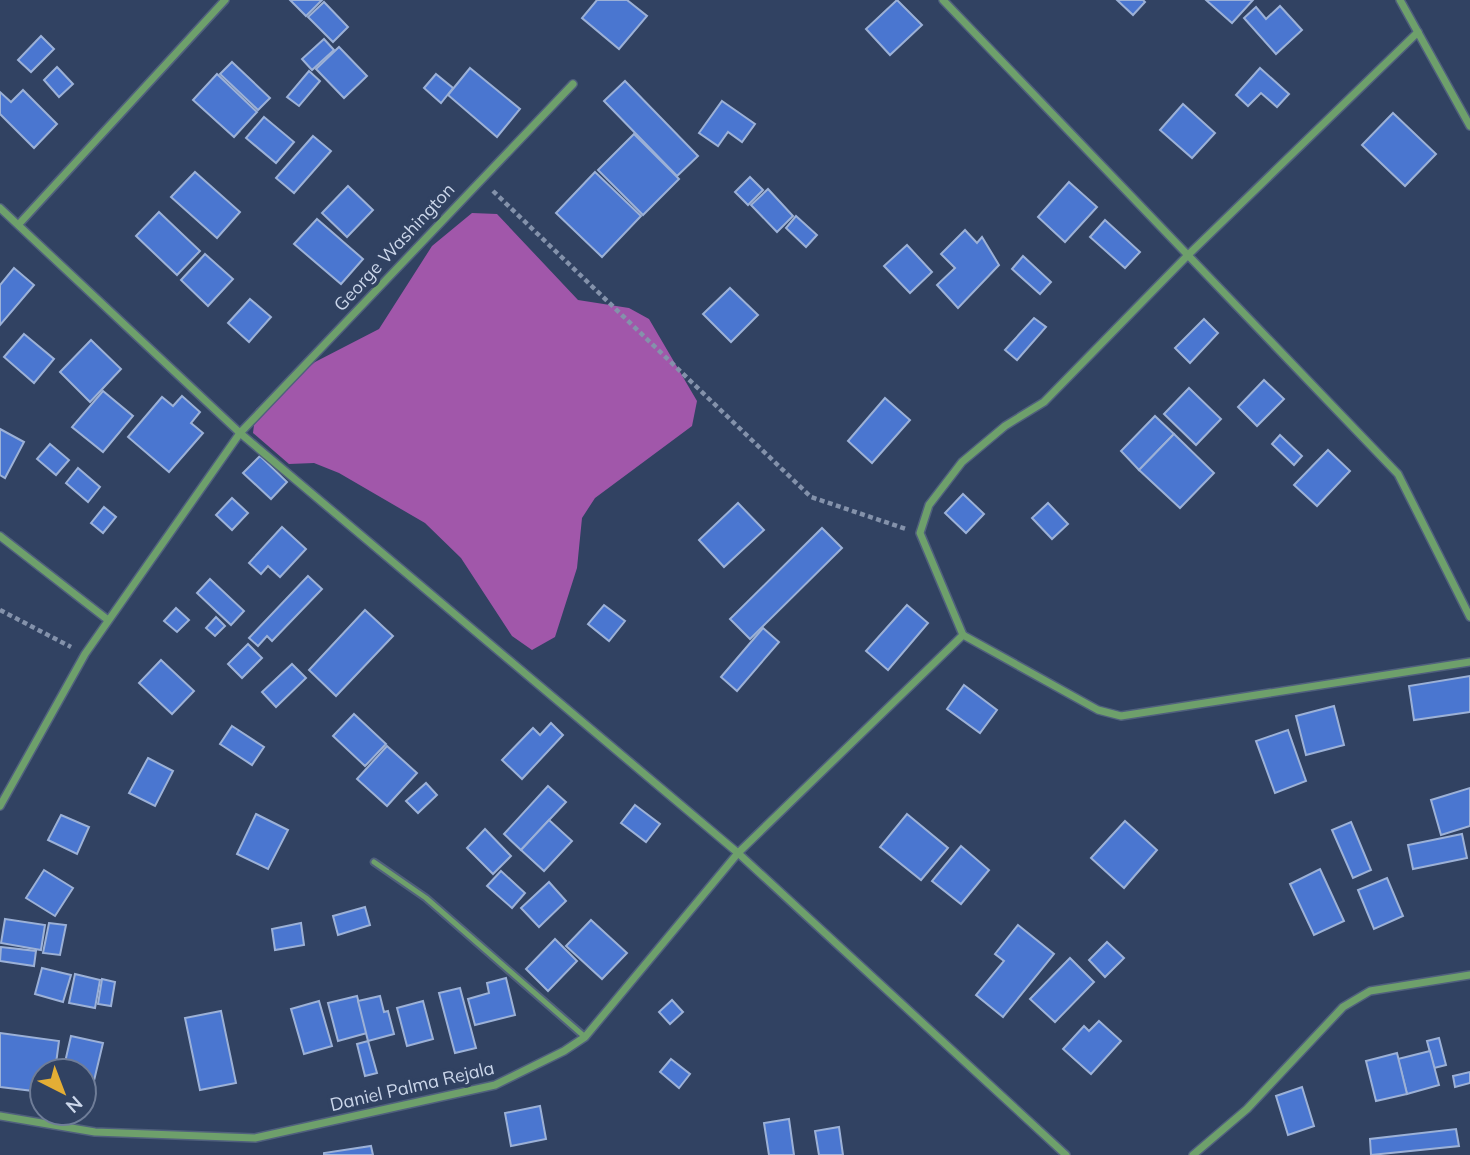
<svg xmlns="http://www.w3.org/2000/svg" width="1470" height="1155" font-family="Mulish,sans-serif">
  <rect width="100%" height="100%" fill="#314262"/>
  <!-- forest -->
  <path fill="#a157aa" d="M472,213l25,1 81,86 51,8 20,11 48,82 -5,25 -97,72 -13,20 -5,50 -22,69 -23,13 -20,-14 -51,-78 -36,-35 -86,-50 -25,-10 -25,1 -36,-31 3,-24 59,-47 64,-33 53,-83z"/>
  <!-- building -->
  <g fill="#4a76d0" stroke="#9cb1d7" stroke-width="2">
    <path d="M290,0h32l-16,16z"/>
    <path d="M597,0h30l20,16 -28,33 -37,-31z"/>
    <path d="M897,0l25,25 -32,30 -24,-26z"/>
    <path d="M1117,0h26l2,2 -12,13z"/>
    <path d="M1206,0h47l-21,23z"/>
    <path d="M324,2l24,25 -15,15 -25,-25z"/>
    <path d="M1280,6l22,24 -26,24 -32,-36 12,-11 10,12z"/>
    <path d="M41,36l13,13 -23,23 -13,-12z"/>
    <path d="M324,39l10,11 -22,20 -10,-11z"/>
    <path d="M339,47l28,29 -23,22 -28,-29z"/>
    <path d="M232,62l38,36 -12,12 -38,-36z"/>
    <path d="M57,67l16,17 -14,13 -15,-17z"/>
    <path d="M470,68l50,41 -23,28 -49,-42z"/>
    <path d="M1260,68l29,26 -12,13 -16,-14 -13,13 -12,-11z"/>
    <path d="M309,71l11,10 -21,25 -12,-9z"/>
    <path d="M217,74l40,38 -23,25 -41,-37z"/>
    <path d="M436,74l17,14 -12,15 -17,-15z"/>
    <path d="M625,81l73,75 -21,20 -73,-75z"/>
    <path d="M23,90l34,34 -23,24 -34,-34v-22l11,10z"/>
    <path d="M722,101l33,23 -13,18 -14,-10 -10,14 -19,-13z"/>
    <path d="M1183,104l32,29 -23,25 -32,-28z"/>
    <path d="M1393,113l43,41 -31,32 -43,-41z"/>
    <path d="M264,117l30,25 -18,21 -30,-25z"/>
    <path d="M634,134l45,45 -36,36 -45,-45z"/>
    <path d="M313,136l18,15 -37,42 -18,-15z"/>
    <path d="M195,172l45,40 -23,26 -46,-41z"/>
    <path d="M595,172l46,44 -39,41 -46,-44z"/>
    <path d="M750,177l13,13 -15,15 -13,-13z"/>
    <path d="M1069,182l28,25 -32,35 -27,-25z"/>
    <path d="M348,186l25,24 -26,27 -25,-24z"/>
    <path d="M768,189l25,27 -16,16 -26,-27z"/>
    <path d="M159,212l41,39 -23,24 -41,-39z"/>
    <path d="M796,216l21,19 -11,12 -20,-19z"/>
    <path d="M317,219l46,40 -22,25 -47,-40z"/>
    <path d="M1105,220l35,32 -15,16 -35,-31z"/>
    <path d="M965,230l12,13 5,-6 17,28 -41,43 -21,-23 18,-17 -14,-14z"/>
    <path d="M907,245l25,27 -22,21 -26,-27z"/>
    <path d="M205,254l28,25 -25,27 -27,-26z"/>
    <path d="M1023,256l28,26 -11,12 -28,-25z"/>
    <path d="M14,268l20,17 -34,40v-40z"/>
    <path d="M730,288l28,27 -27,27 -28,-28z"/>
    <path d="M250,299l21,18 -22,25 -21,-19z"/>
    <path d="M1034,318l12,9 -29,33 -12,-10z"/>
    <path d="M1204,319l14,14 -28,30 -15,-15z"/>
    <path d="M24,334l30,25 -20,24 -30,-26z"/>
    <path d="M91,340l30,29 -31,33 -30,-30z"/>
    <path d="M1264,380l20,19 -27,27 -19,-19z"/>
    <path d="M1189,388l32,31 -25,26 -32,-31z"/>
    <path d="M103,391l30,25 -30,36 -31,-25z"/>
    <path d="M182,396l18,16 -9,11 12,10 -34,39 -41,-35 34,-40 11,9z"/>
    <path d="M885,398l25,22 -38,43 -24,-22z"/>
    <path d="M1155,416l19,18 -35,36 -18,-19z"/>
    <path d="M0,429l24,13 -19,36 -5,-3z"/>
    <path d="M1174,434l40,39 -34,35 -41,-38z"/>
    <path d="M1280,435l22,21 -8,9 -22,-21z"/>
    <path d="M50,444l19,16 -13,15 -19,-16z"/>
    <path d="M1328,450l22,21 -33,35 -23,-21z"/>
    <path d="M260,456l27,26 -16,17 -28,-26z"/>
    <path d="M78,468l22,19 -12,15 -22,-19z"/>
    <path d="M963,494l21,20 -18,19 -21,-20z"/>
    <path d="M232,498l16,15 -16,17 -16,-15z"/>
    <path d="M738,503l26,27 -40,37 -25,-27z"/>
    <path d="M1048,503l20,21 -16,15 -20,-21z"/>
    <path d="M104,507l12,10 -13,16 -12,-10z"/>
    <path d="M282,527l24,22 -26,28 -12,-11 -7,8 -12,-11z"/>
    <path d="M822,528l20,20 -92,91 -20,-20z"/>
    <path d="M308,576l14,13 -50,52 -5,-5 -9,10 -9,-8z"/>
    <path d="M210,579l34,32 -13,14 -34,-32z"/>
    <path d="M604,605l21,16 -16,20 -21,-17z"/>
    <path d="M907,605l21,18 -40,47 -22,-19z"/>
    <path d="M176,608l13,12 -12,12 -13,-11z"/>
    <path d="M365,610l28,26 -57,60 -27,-26z"/>
    <path d="M216,617l9,9 -10,10 -9,-8z"/>
    <path d="M763,628l16,14 -42,49 -16,-14z"/>
    <path d="M248,644l14,14 -20,20 -14,-14z"/>
    <path d="M161,660l33,31 -22,23 -33,-31z"/>
    <path d="M292,664l14,14 -30,29 -14,-15z"/>
    <path d="M1470,676v36l-56,8 -5,-34z"/>
    <path d="M964,685l33,25 -17,23 -33,-24z"/>
    <path d="M1334,706l10,39 -38,10 -10,-39z"/>
    <path d="M354,714l32,30 -21,22 -32,-30z"/>
    <path d="M551,723l12,12 -41,44 -20,-19 31,-32 7,7z"/>
    <path d="M232,726l32,21 -12,18 -32,-21z"/>
    <path d="M1288,730l18,51 -31,12 -19,-52z"/>
    <path d="M387,746l30,27 -30,33 -30,-27z"/>
    <path d="M148,758l25,13 -18,35 -26,-13z"/>
    <path d="M426,783l11,12 -19,18 -12,-12z"/>
    <path d="M548,786l18,16 -45,48 -17,-16z"/>
    <path d="M1470,788v38l-29,9 -10,-35z"/>
    <path d="M635,805l25,19 -14,18 -25,-19z"/>
    <path d="M256,814l32,16 -20,39 -31,-15z"/>
    <path d="M907,814l41,34 -27,32 -41,-33z"/>
    <path d="M61,815l28,12 -12,27 -29,-14z"/>
    <path d="M549,820l23,21 -28,30 -23,-21z"/>
    <path d="M1125,821l32,29 -33,38 -33,-30z"/>
    <path d="M1351,822l20,48 -18,8 -21,-48z"/>
    <path d="M485,829l26,27 -18,18 -26,-26z"/>
    <path d="M1462,834l5,24 -54,11 -5,-24z"/>
    <path d="M961,846l28,24 -28,34 -29,-23z"/>
    <path d="M1320,869l24,52 -30,14 -24,-51z"/>
    <path d="M44,870l29,18 -18,28 -29,-18z"/>
    <path d="M501,871l24,22 -13,15 -25,-22z"/>
    <path d="M1387,878l16,38 -29,13 -16,-39z"/>
    <path d="M549,882l17,19 -27,26 -18,-19z"/>
    <path d="M365,907l5,18 -32,10 -5,-19z"/>
    <path d="M5,919l40,6 -4,25 -40,-7z"/>
    <path d="M591,920l36,33 -25,26 -36,-33z"/>
    <path d="M49,923l17,2 -6,30 -17,-2z"/>
    <path d="M301,923l3,22 -29,5 -3,-21z"/>
    <path d="M1018,925l36,29 -51,63 -27,-22 28,-34 -9,-7z"/>
    <path d="M555,939l22,22 -29,30 -22,-22z"/>
    <path d="M1107,942l17,16 -19,19 -16,-17z"/>
    <path d="M1,947l35,4 -2,15 -34,-5z"/>
    <path d="M1070,958l24,24 -39,40 -25,-23z"/>
    <path d="M42,968l29,7 -8,27 -28,-8z"/>
    <path d="M75,974l25,6 -5,28 -26,-5z"/>
    <path d="M506,978l9,37 -40,10 -7,-26 21,-6 -2,-10z"/>
    <path d="M102,979l13,3 -4,24 -13,-2z"/>
    <path d="M460,988l16,60 -21,5 -16,-60z"/>
    <path d="M357,996l10,37 -29,8 -10,-38z"/>
    <path d="M380,996l4,16 4,-1 6,23 -26,7 -10,-40z"/>
    <path d="M672,1000l11,12 -13,12 -11,-12z"/>
    <path d="M319,1001l13,45 -28,8 -13,-45z"/>
    <path d="M423,1001l10,38 -26,7 -10,-38z"/>
    <path d="M221,1011l15,72 -36,7 -15,-72z"/>
    <path d="M1099,1021l22,20 -30,33 -28,-25 21,-23 5,5z"/>
    <path d="M0,1033l59,8 -4,30h-13v21l-42,-5z"/>
    <path d="M71,1036l32,7 -11,46 -8,-2v-16h-21z"/>
    <path d="M1439,1038l7,27 -12,3 -7,-27z"/>
    <path d="M368,1041l9,32 -12,3 -8,-32z"/>
    <path d="M1430,1051l9,34 -32,9 -9,-35z"/>
    <path d="M1397,1053l10,41 -31,7 -10,-40z"/>
    <path d="M671,1059l19,15 -11,14 -19,-16z"/>
    <path d="M1470,1072v11l-15,4 -2,-11z"/>
    <path d="M1302,1087l12,39 -26,9 -12,-39z"/>
    <path d="M540,1106l6,33 -35,7 -6,-33z"/>
    <path d="M789,1119l5,36h-25l-5,-32z"/>
    <path d="M839,1127l4,28h-24l-4,-24z"/>
    <path d="M1456,1129l3,17 -88,9 -1,-16z"/>
    <path d="M371,1146l2,9h-49v-2z"/>
  </g>
  <g fill="none" stroke-linecap="round" stroke-linejoin="round">
    <!-- service casing -->
    <g stroke="#50607d" stroke-width="9">
      <path id="service" d="M374,862l52,36 159,139"/>
    </g>
    <!-- minor casing -->
    <g stroke="#50607d" stroke-width="10">
      <g id="minor">
        <path d="M943,0l455,474 72,143"/>
        <path d="M1400,0l70,126"/>
        <path d="M1418,32l-230,223 -144,147 -39,24 -43,36 -33,43 -9,28 43,102 135,75 23,6 349,-54"/>
        <path d="M0,208l240,225 498,420 328,302"/>
        <path d="M19,224l206,-224"/>
        <path d="M0,536l108,84"/>
        <path d="M0,806l85,-152 155,-221 333,-349"/>
        <path d="M0,1116l95,16 160,6 240,-53 69,-34 21,-14 153,-184 225,-218"/>
        <path d="M1193,1155l54,-46 96,-102 27,-16 100,-16"/>
      </g>
    </g>
    <!-- path -->
    <g stroke="#8492ab" stroke-width="4.5" stroke-dasharray="5 3.5" stroke-linecap="butt">
      <path d="M493,191l318,306 95,32"/>
      <path d="M0,610l71,37"/>
    </g>
    <!-- service -->
    <use href="#service" stroke="#6ea06b" stroke-width="5"/>
    <!-- minor -->
    <use href="#minor" stroke="#6ea06b" stroke-width="7"/>
  </g>
  <g text-anchor="middle" dominant-baseline="central" stroke-width="7" stroke-linejoin="round" paint-order="stroke">
    <!-- street labels -->
    <g font-size="18" fill="#cbd6ea" stroke="#314262">
      <text transform="translate(394 247) rotate(-47)">George Washington</text>
      <text transform="translate(412 1086) rotate(-13)">Daniel Palma Rejala</text>
    </g>
  </g>
  <!-- north arrow -->
  <g transform="translate(63 1092) rotate(138)"><circle r="33" fill="#314262" stroke="#6f7d98" stroke-width="2"/>
  <path d="M0-5L12 26L0 18L-12 26Z" fill="#e4ae35"/>
  <text y="-10" font-size="19" font-weight="bold" text-anchor="middle" fill="#cbd6ea">N</text>
  </g>
</svg>
